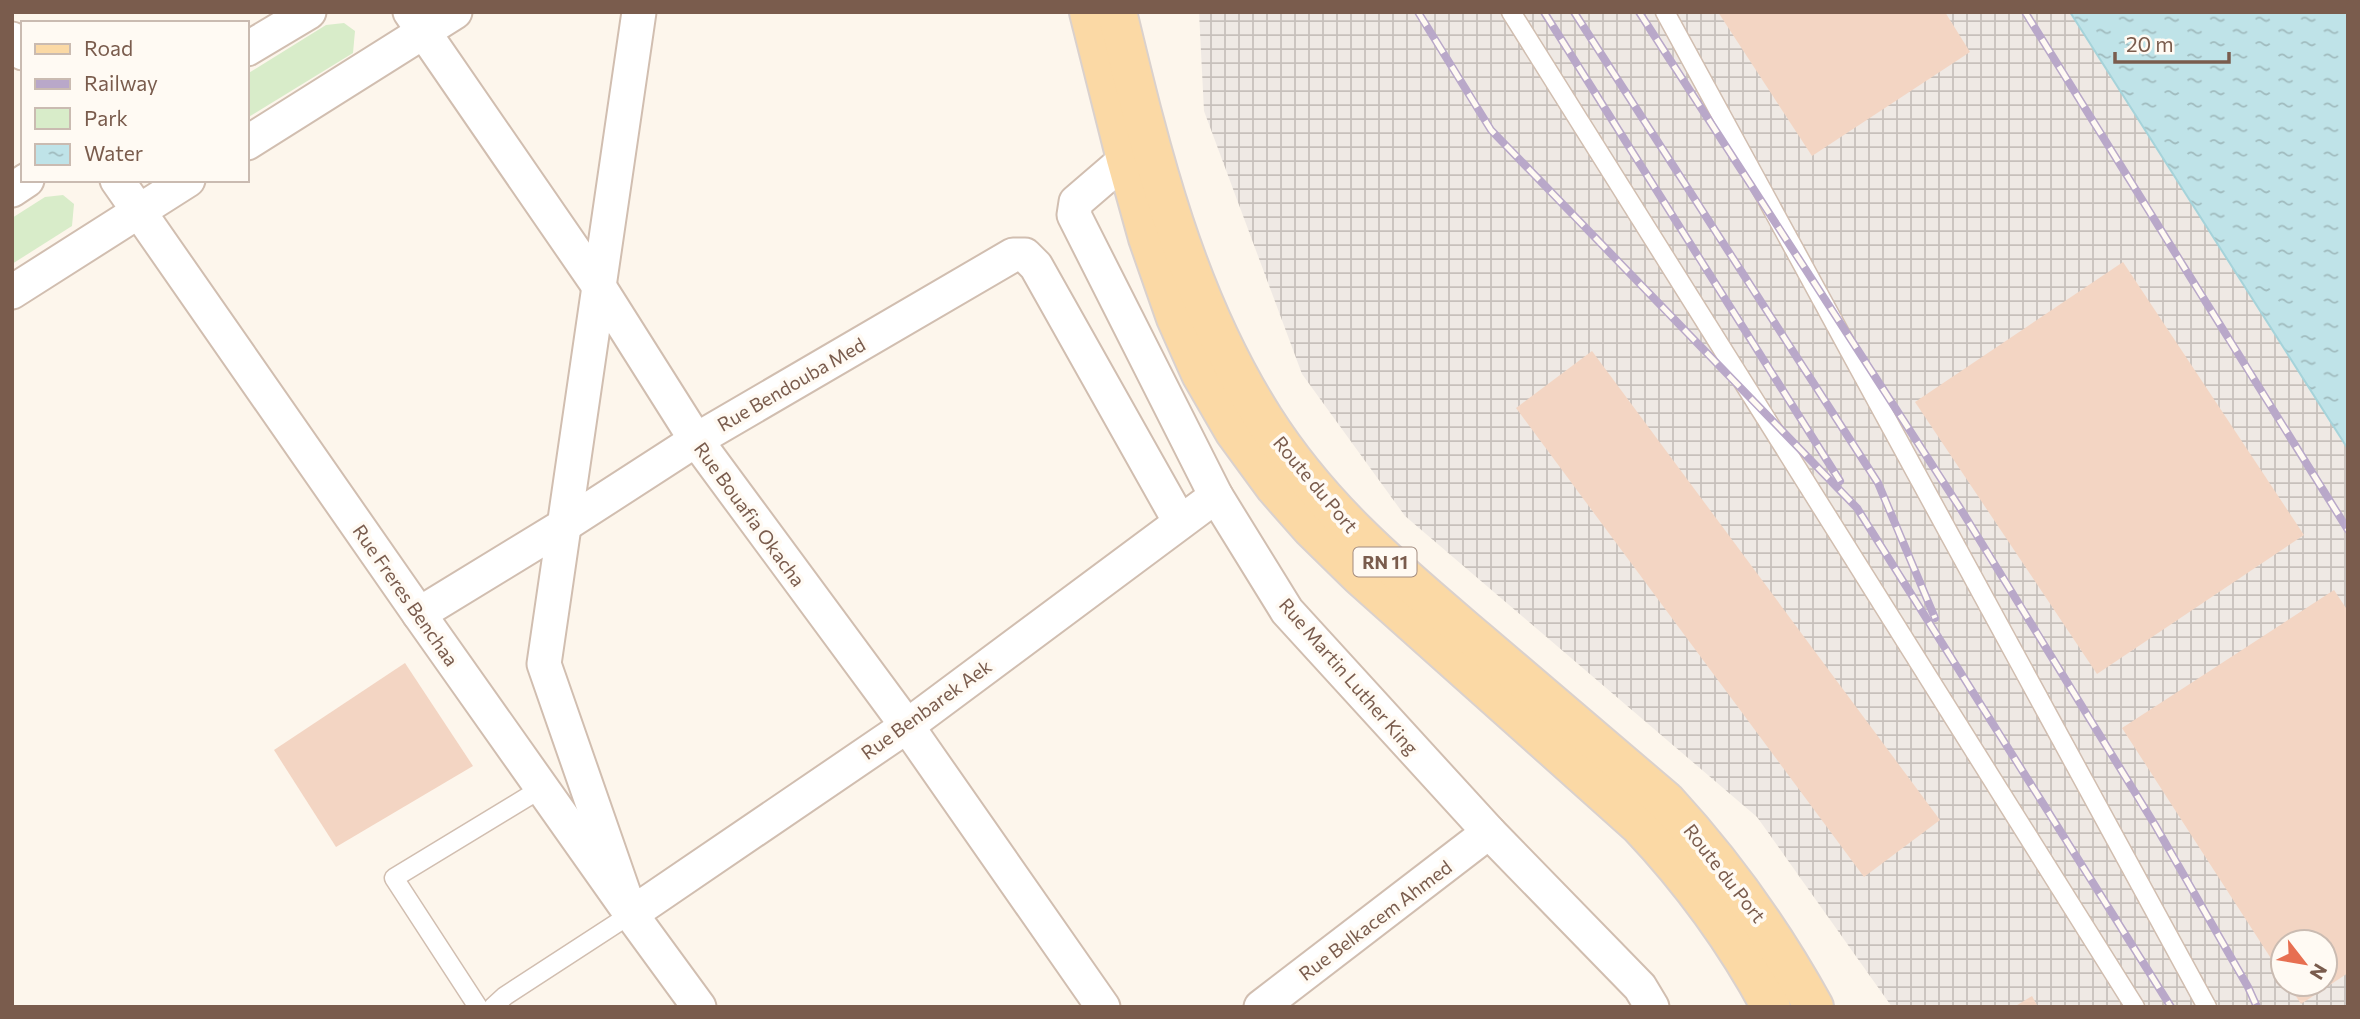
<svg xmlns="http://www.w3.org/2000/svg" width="2360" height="1019" font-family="Commissioner,sans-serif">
  <defs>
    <pattern id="industrial-grid" width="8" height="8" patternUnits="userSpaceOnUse" patternTransform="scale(1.75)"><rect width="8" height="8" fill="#efe9e4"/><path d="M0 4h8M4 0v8" fill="none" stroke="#c7c0bb"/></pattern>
    <pattern id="water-ripples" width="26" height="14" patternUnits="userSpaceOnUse" patternTransform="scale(1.75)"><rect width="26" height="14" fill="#bfe3e8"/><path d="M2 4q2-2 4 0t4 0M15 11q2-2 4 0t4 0" fill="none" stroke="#a0bbbe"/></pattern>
  </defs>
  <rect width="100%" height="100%" fill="#fdf6ec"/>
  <!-- industrial -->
  <path fill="url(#industrial-grid)" fill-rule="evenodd" d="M1199,12h871l278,437v558h-456l-135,-190 -352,-301 -103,-142 -98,-263zM2283,942h42v42h-42z"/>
  <!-- green -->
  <g fill="#d8ecc9">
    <path d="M344,23l11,8 -2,22 -106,65v-44l79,-49z"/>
    <path d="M63,195l11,9 -2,22 -60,38v-46l33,-21z"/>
  </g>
  <!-- water -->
  <path fill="url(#water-ripples)" stroke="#a5d3da" stroke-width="2" d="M2070,12h278v437z"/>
  <!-- building -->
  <g fill="#f3d5c3">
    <path d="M1718,12h227l25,40 -158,104z"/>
    <path d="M2123,262l181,273 -207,139 -182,-272z"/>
    <path d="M1592,351l348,469 -76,57 -348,-469z"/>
    <path d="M2334,590l14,21v362l-47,31 -13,-20h37v-42h-42v35l-161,-249z"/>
    <path d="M405,663l68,103 -137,81 -62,-97z"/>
    <path d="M2032,996l6,11h-24z"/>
  </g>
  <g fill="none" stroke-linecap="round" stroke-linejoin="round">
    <!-- lane casing -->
    <g stroke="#d1beb0" stroke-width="21">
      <g id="lane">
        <path d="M1511,12l624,995"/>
        <path d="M1665,12l542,995"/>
        <path d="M478,1007l-84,-129 148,-90"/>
        <path d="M493,1007l12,-11 126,-82"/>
      </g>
    </g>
    <!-- street casing -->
    <g stroke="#d1beb0" stroke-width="37">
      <g id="street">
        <path d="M410,12l190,276 96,152 211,286 196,281"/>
        <path d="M639,12l-95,652 87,250 276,-188 309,-230"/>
        <path d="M12,39l11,14"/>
        <path d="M247,49l62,-37"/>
        <path d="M247,143l208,-131"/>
        <path d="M1126,159l-50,43 -2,13 142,281 71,115 202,221 151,155 12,20"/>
        <path d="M117,180l302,434 212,300 68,93"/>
        <path d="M12,190l15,-10"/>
        <path d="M12,292l176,-112"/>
        <path d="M419,614l144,-88 133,-86 317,-185h12l11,11 144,256"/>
        <path d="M1261,1007l228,-175"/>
      </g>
    </g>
    <!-- primary casing -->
    <g stroke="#dad1cd" stroke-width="42">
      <g id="primary">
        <path d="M1089,12l37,147 22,79 28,80 25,56 33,57 41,56 36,41 48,47 280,250c52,55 96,115 132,182"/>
        <path d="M1117,12c34,141 68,283 147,407 58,91 131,151 212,220 64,54 127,108 190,162 59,64 106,130 148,206"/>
      </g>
    </g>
    <!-- lane -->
    <use href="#lane" stroke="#fff" stroke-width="18"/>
    <!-- street -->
    <use href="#street" stroke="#fff" stroke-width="33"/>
    <!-- primary -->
    <use href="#primary" stroke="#fbd9a5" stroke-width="38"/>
    <!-- rail casing -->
    <g stroke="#b9a8c9" stroke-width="8">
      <g id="rail">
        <path d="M1418,12l73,118 366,378 314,499"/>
        <path d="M1544,12l296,469"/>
        <path d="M1574,12l304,471 57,135"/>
        <path d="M1639,12l321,496 195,317 93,162 9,20"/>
        <path d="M2025,12l323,518"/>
      </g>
    </g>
    <!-- rail -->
    <use href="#rail" stroke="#fffaf3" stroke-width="5" stroke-dasharray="16" stroke-linecap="butt"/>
  </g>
  <g text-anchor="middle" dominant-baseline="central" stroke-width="7" stroke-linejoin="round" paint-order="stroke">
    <!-- shield labels -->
    <rect fill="#fffaf3" stroke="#a28b7f" stroke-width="2" x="1353.5" y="547.5" width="63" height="29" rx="5"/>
    <g font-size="18" font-weight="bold" fill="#7a5c4d">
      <text x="1385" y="562">RN 11</text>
    </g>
    <!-- street labels -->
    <g font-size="19" fill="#7a5c4d" stroke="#fffaf3">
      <text transform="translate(791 384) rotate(-30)">Rue Bendouba Med</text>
      <text transform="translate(1316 484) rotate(50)">Route du Port</text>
      <text transform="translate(750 514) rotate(54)">Rue Bouafia Okacha</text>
      <text transform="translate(406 595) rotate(55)">Rue Freres Benchaa</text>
      <text transform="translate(1349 676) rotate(49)">Rue Martin Luther King</text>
      <text transform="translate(926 709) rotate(-36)">Rue Benbarek Aek</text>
      <text transform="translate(1725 873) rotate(52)">Route du Port</text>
      <text transform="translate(1375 920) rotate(-37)">Rue Belkacem Ahmed</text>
    </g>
  </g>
  <!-- border -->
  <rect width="2360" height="1019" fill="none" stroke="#7a5c4d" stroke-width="28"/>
  <!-- legend -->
  <rect x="21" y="21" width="228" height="161" fill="#fffaf3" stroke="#cabbb1" stroke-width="2"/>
  <rect x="35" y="44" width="35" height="10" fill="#fbd9a5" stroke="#cabbb1" stroke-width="2"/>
  <text x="84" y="56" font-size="21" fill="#7a5c4d">Road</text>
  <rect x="35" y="79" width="35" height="10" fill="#b9a8c9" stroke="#cabbb1" stroke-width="2"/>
  <text x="84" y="91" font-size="21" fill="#7a5c4d">Railway</text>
  <rect x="35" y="108" width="35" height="21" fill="#d8ecc9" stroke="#cabbb1" stroke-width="2"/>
  <text x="84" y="126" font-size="21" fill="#7a5c4d">Park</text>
  <rect x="35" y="144" width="35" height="21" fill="url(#water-ripples)" stroke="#cabbb1" stroke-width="2"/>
  <text x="84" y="161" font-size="21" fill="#7a5c4d">Water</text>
  <!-- north arrow -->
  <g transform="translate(2304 963) rotate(121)"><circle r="33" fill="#fffaf3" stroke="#cabbb1" stroke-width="2"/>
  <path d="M0-5L12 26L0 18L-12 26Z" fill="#e76f51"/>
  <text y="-10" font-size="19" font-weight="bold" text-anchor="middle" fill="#7a5c4d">N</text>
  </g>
  <!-- scale -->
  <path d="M2115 52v10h114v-10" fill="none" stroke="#7a5c4d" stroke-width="3.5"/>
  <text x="2126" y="52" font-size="21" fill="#7a5c4d" stroke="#fffaf3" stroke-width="5" paint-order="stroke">20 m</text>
</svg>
